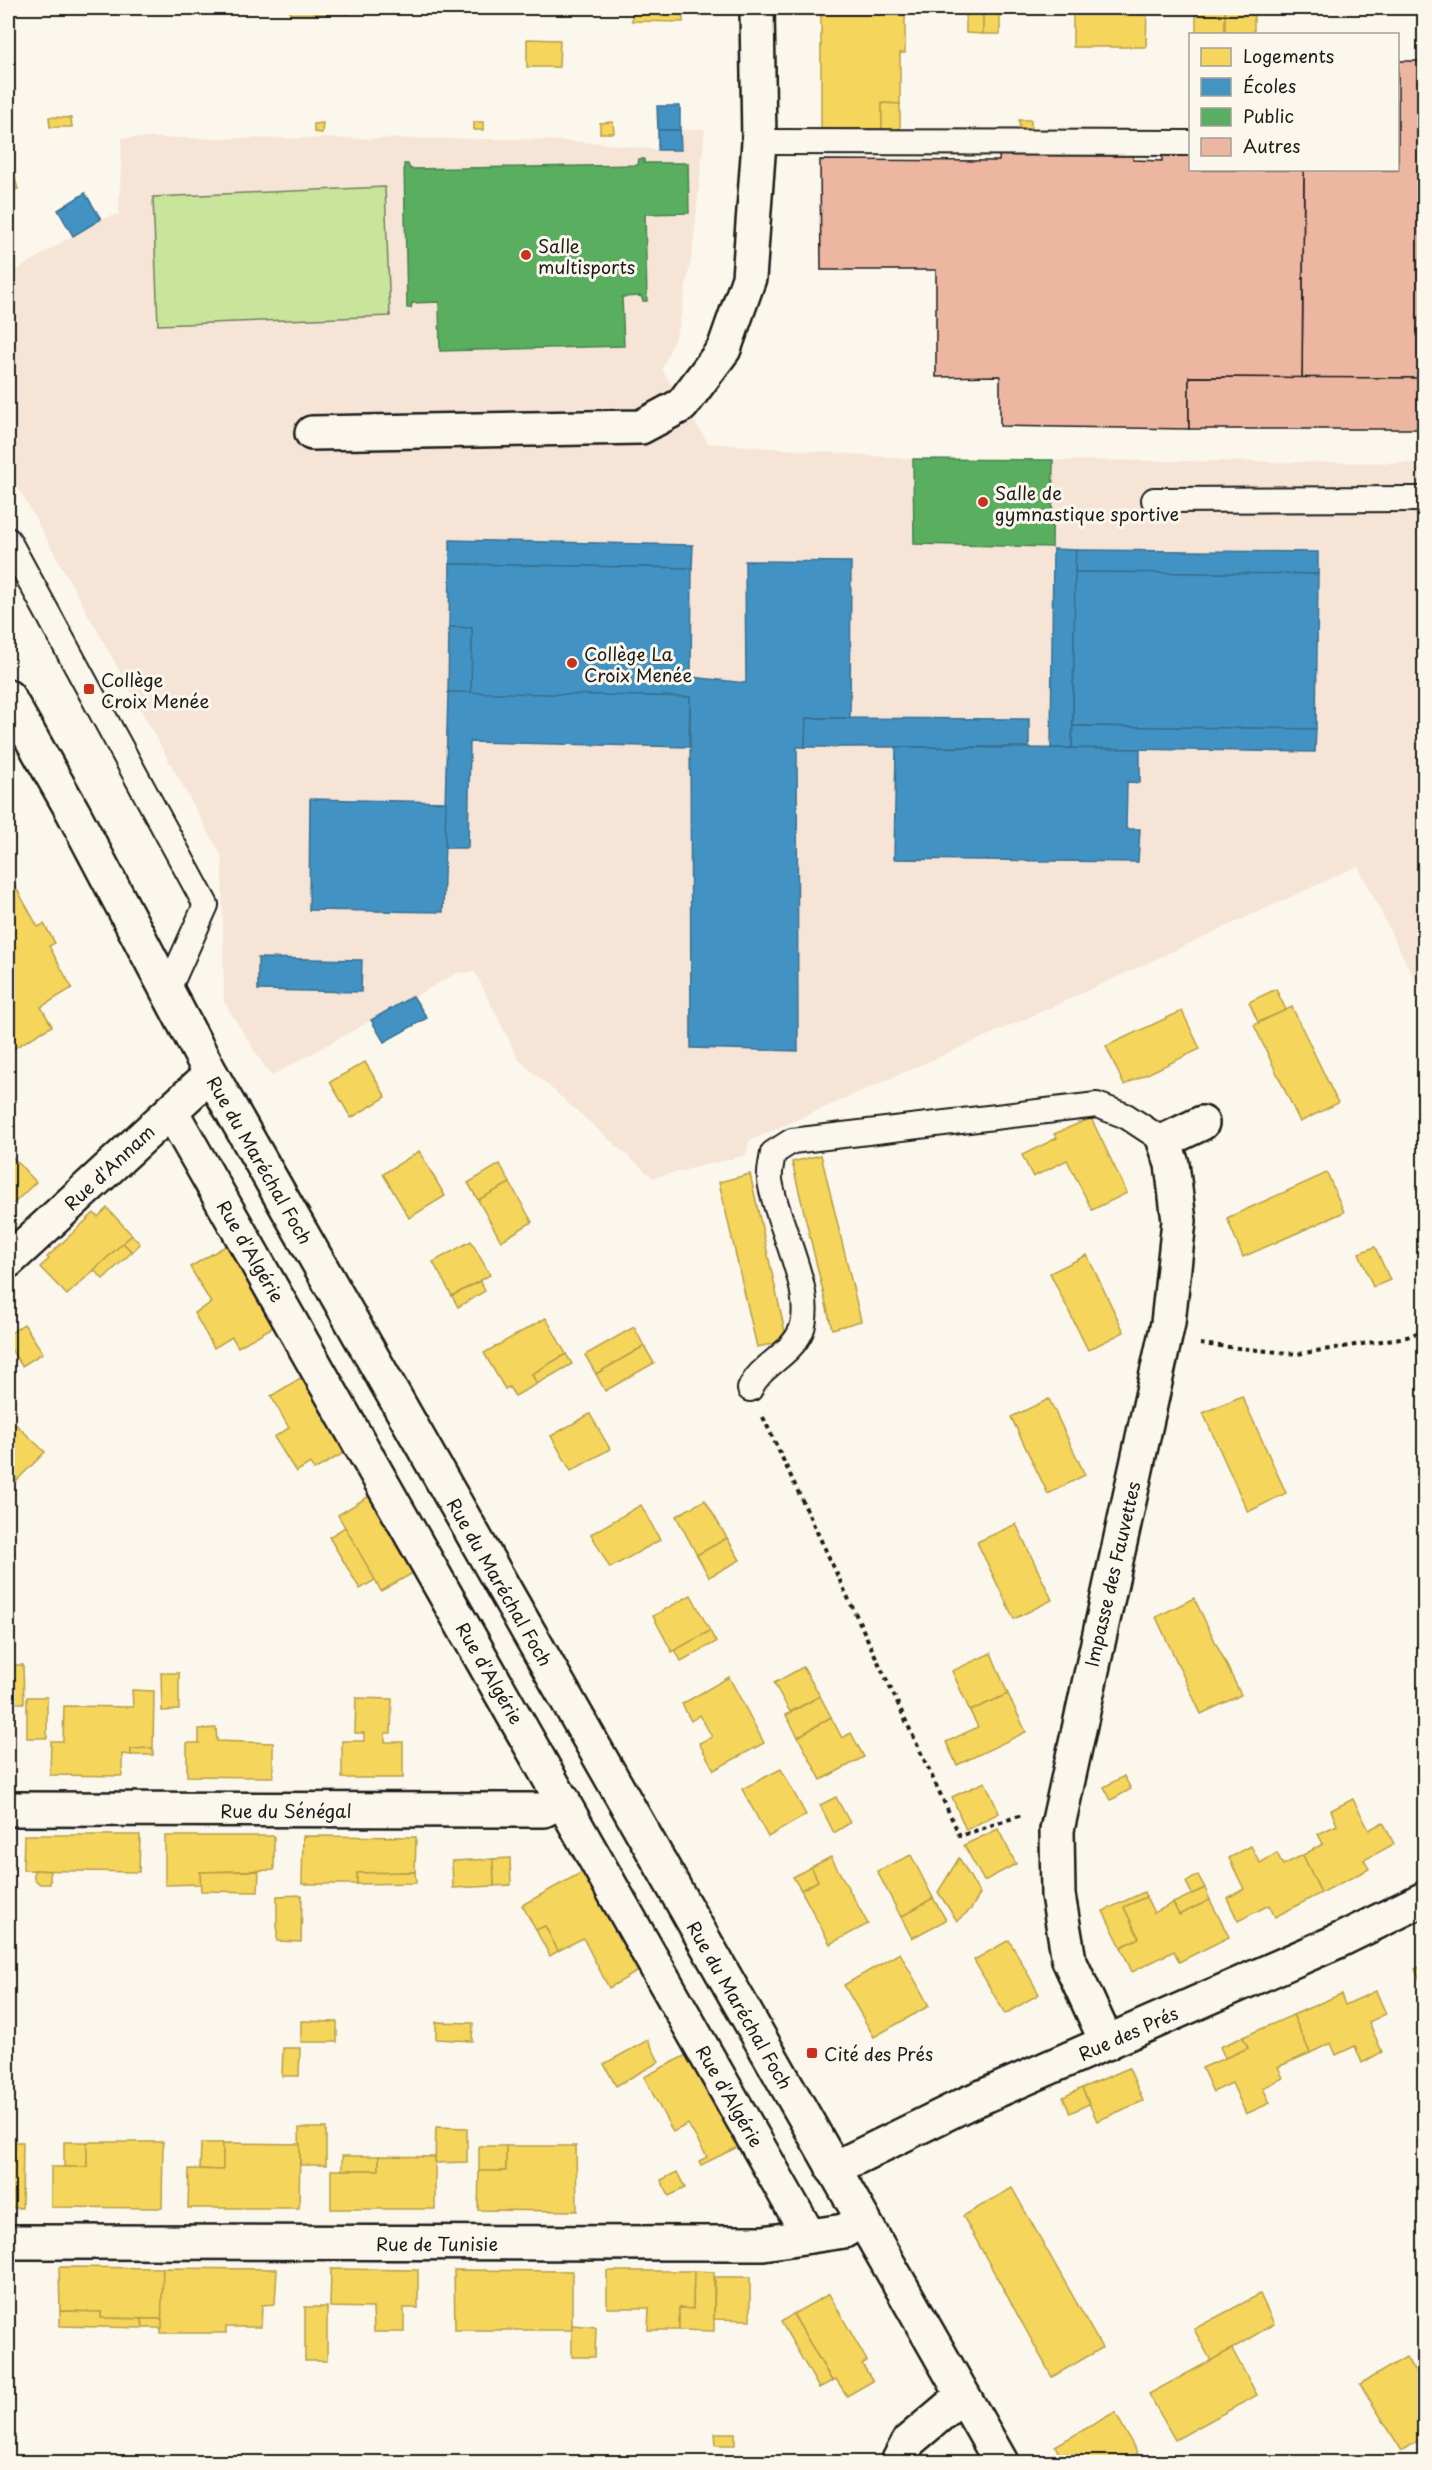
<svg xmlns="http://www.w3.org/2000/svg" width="1432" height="2470" font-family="'Playpen Sans',sans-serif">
  <rect width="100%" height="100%" fill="#fbf7ec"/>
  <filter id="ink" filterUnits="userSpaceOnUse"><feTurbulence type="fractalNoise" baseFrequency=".0167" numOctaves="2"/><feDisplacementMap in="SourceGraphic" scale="12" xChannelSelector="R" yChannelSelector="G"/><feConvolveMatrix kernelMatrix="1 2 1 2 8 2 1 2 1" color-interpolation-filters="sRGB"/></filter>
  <g filter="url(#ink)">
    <!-- built -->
    <path fill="#f6e4d6" d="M705,129l-12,118 -14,80 -17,43 46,73 205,16 511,4v536l-66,-133 -315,145 -294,130 -3,14 -93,23 -134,-118 -44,-88 -18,1 -186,103 -47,-74 -2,-145 -214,-388v-194l93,-56 18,-5 3,-76 404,1 74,4 58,7h23l-1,-20z"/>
    <!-- green -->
    <path fill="#c9e59c" stroke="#72805c" stroke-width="1.5" d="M385,187l5,129 -232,9 -5,-128z"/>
    <!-- homes -->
    <g fill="#f6d55c" stroke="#b59e49" stroke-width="1.5">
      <rect x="290" y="8" width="60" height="6"/>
      <path d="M632,8h51v14l-51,-1z"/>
      <path d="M821,8h84v45h-5v51l-18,-1v26h-61z"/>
      <path d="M966,8h17v26l-17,-1z"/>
      <rect x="983" y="8" width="17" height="26"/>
      <path d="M1073,8h74l-1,39h-73z"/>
      <rect x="1196" y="8" width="29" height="26"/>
      <rect x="1225" y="8" width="29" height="26"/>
      <path d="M527,39l33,1 -1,27h-32z"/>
      <path d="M882,103l18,1v26l-18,-1z"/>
      <path d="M49,117l22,1 1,9h-22z"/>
      <path d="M1019,120h12v10h-11z"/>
      <rect x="474" y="122" width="9" height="8"/>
      <path d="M613,122l1,11h-14v-10z"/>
      <path d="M323,123l-1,10 -8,-1v-8z"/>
      <path d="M9,159l9,30 -10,3v-32z"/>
      <path d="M14,884l24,43 6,-3 11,19 -6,3 23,42 -31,19 11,19 -44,26v-165z"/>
      <path d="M1276,989l10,21 -28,12 -9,-20z"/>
      <path d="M1292,1007l46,96 -38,19 -46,-97z"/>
      <path d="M1182,1011l18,38 -76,36 -18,-39z"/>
      <path d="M365,1062l21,35 -35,21 -21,-36z"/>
      <path d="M1091,1118l36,75 -35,17 -25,-50 -34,17 -11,-22 35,-17 -3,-4z"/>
      <path d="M419,1151l26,45 -36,22 -26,-44z"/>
      <path d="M8,1152l28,30 -28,27z"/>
      <path d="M821,1155l40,166 -29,8 -40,-167z"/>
      <path d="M500,1164l10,19 -32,17 -10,-17z"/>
      <path d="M1327,1173l17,39 -101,45 -16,-39z"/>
      <path d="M750,1174l37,167 -30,6 -38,-165z"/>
      <path d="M510,1183l22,39 -31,19 -23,-41z"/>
      <path d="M107,1208l25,27 -65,60 -27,-28 9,-8 -2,-2 47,-44 4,4z"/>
      <path d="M132,1235l8,9 -8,8 -9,-9z"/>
      <path d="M471,1241l19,34 -38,21 -19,-34z"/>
      <path d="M123,1243l9,9 -29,27 -9,-9z"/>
      <path d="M227,1245l46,82 -35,20 -6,-10 -18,11 -20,-35 17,-10 -21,-36z"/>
      <path d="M1375,1247l15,33 -17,7 -14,-34z"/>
      <path d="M1087,1255l37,77 -36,18 -38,-77z"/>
      <path d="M480,1281l5,10 -27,16 -6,-11z"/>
      <path d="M546,1318l20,36 -34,20 5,10 -22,12 -6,-9 -4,2 -21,-36z"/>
      <path d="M24,1324l19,29 -21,13 -14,-21v-10z"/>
      <path d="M634,1327l10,19 -48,28 -11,-19z"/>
      <path d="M644,1346l10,17 -49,28 -9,-17z"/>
      <path d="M566,1354l6,10 -35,20 -5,-10z"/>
      <path d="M302,1377l42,76 -30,17 -4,-7 -14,9 -22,-35 15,-9 -18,-32z"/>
      <path d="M1242,1396l44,97 -38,19 -45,-99z"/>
      <path d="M1049,1399l36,76 -37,19 -37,-77z"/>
      <path d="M590,1414l20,35 -39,22 -20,-35z"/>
      <path d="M8,1417l37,35 -37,37z"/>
      <path d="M369,1496l44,77 -32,18 -43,-76z"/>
      <path d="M705,1500l22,38 -30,17 -21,-39z"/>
      <path d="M641,1505l19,35 -50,28 -19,-34z"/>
      <path d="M1016,1524l36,76 -38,19 -37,-77z"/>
      <path d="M345,1527l30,53 -15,9 -31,-52z"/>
      <path d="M727,1538l13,22 -31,17 -12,-22z"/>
      <path d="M691,1595l19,36 -38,21 -19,-36z"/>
      <path d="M1194,1598l47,97 -40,19 -45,-97z"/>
      <path d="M710,1631l6,11 -35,19 -6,-11z"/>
      <path d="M991,1653l17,41 -38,17 -18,-40z"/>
      <path d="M8,1665h15l1,38h-16z"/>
      <path d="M803,1667l17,29 -30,16 -16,-29z"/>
      <path d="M161,1673h18v37l-17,1z"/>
      <path d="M729,1677l35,66 -50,27 -15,-27 13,-6 -12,-22 -9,6 -9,-17z"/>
      <path d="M132,1690l22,1 -1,57 -22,1v6l-9,-1v22l-72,-1 1,-34h12l1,-35 69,1z"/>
      <path d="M1008,1694l18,38 -69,33 -11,-23 32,-15 -8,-16z"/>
      <path d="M820,1696l11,21 -33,20 -12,-22z"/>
      <rect x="27" y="1697" width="20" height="41"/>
      <path d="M356,1698l36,1 -1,34h-6v9h18v36h-61v-37h22v-8h-9z"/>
      <path d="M831,1717l11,21 9,-5 13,24 -43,23 -23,-43z"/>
      <path d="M216,1728l1,13 56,2v34l-86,-1v-33h12v-14z"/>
      <path d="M153,1748v7h-22v-6z"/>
      <path d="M781,1769l25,46 -38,22 -26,-48z"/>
      <path d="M1124,1776l7,13 -20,11 -7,-13z"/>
      <path d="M985,1782l14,31 -33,17 -14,-33z"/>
      <path d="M836,1797l14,26 -16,10 -14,-28z"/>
      <path d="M1353,1799l16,31 14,-8 11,22 -30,16 5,9 -48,24 -18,-38 20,-11 -5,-10 19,-9 -6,-15z"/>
      <path d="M998,1829l18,35 -32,17 -20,-36z"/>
      <path d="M24,1835h116l-1,37 -116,-2z"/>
      <path d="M165,1836h109v34l-74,2 1,12 -36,1z"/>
      <path d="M303,1836l113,1 -1,35 -58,1v11h-55z"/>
      <path d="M1251,1846l9,17 17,-10 6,12 20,-10 18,38 -46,24 -6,-12 -31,16 -11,-23 17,-9 -15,-31z"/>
      <path d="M911,1855l22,43 -32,19 -24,-46z"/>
      <path d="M831,1857l37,67 -38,20 -29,-54 17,-9 -7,-14z"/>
      <path d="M510,1858l1,27 -17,1 -1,-27z"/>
      <path d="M959,1858l21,36 -9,15 -14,12 -19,-29z"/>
      <path d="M493,1859l1,27 -41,2 -1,-27z"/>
      <path d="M811,1867l7,14 -17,9 -8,-13z"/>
      <path d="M34,1870l16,1v13h-10l-6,-5z"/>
      <path d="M586,1870l56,99 -33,19 -26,-50 -25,13 -13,-25 -9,4 -14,-25z"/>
      <path d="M259,1871l-1,21 -57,-1 -1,-19z"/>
      <path d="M415,1872l1,11 -59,1v-11z"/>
      <path d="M1198,1875l7,13 -13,6 -6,-12z"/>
      <path d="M1205,1888l5,12 -31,15 -6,-12z"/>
      <path d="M1144,1892l2,5 -22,10 15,31 -18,9 -18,-36z"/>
      <path d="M302,1895l-1,47 -24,-1v-45z"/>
      <path d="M1146,1897l8,16 19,-10 6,12 31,-15 19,37 -50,25 -5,-11 -42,21 -11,-25 18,-9 -15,-31z"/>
      <path d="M933,1898l13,22 -34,18 -11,-21z"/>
      <path d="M545,1926l13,25 -8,5 -14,-26z"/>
      <path d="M1009,1940l30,54 -34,20 -31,-54z"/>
      <path d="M900,1953l29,53 -55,31 -30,-52z"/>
      <path d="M1424,1965v25l-9,-21z"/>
      <path d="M1376,1991l10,23 -17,8 13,30 -20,11 -7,-17 -19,9 -5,-12 -21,10 -17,-38 48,-21 4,11z"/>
      <path d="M1293,2015l17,38 -32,14 5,11 -20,10 7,15 -24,11 -14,-31 -19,9 -11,-24 46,-20 -5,-11z"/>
      <path d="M301,2021l36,1v20h-36z"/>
      <path d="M436,2022l37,1 -1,18 -36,-2z"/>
      <path d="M1243,2037l5,11 -23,10 -5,-11z"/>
      <path d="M648,2040l11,22 -43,24 -12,-22z"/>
      <path d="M283,2048h17l-1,28h-17z"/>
      <path d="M690,2053l52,92 -41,20 -2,-4 8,-4 -19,-33 -15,8 -29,-55z"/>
      <path d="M1129,2068l14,33 -46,20 -15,-33z"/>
      <path d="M1082,2088l7,16 -19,9 -7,-16z"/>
      <path d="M436,2127l31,1v34l-32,1z"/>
      <path d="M299,2128h27v37h-26z"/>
      <path d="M8,2142h15l-1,66h-14z"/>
      <rect x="64" y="2142" width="23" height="25"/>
      <path d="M87,2142h76l-1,66 -111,-1v-40h36z"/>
      <path d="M201,2143h22v27l-23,-1z"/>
      <path d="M223,2143l77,1 -1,64h-111l1,-39 34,1z"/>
      <rect x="479" y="2146" width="27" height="25"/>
      <path d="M506,2146h70l1,65 -99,-1 1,-39h27z"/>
      <rect x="342" y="2156" width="37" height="14"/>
      <path d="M379,2156l56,1v52h-104v-39h48z"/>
      <path d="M677,2172l8,16 -16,8 -8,-16z"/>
      <path d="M1012,2188l90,160 -50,29 -89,-161z"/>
      <path d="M59,2267l104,1 -1,51 -61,-1v-6l-41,-1z"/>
      <path d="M163,2268l114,1 -2,35 -13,1 -1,22h-35v6h-65z"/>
      <path d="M331,2269l87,1v38h-14v24h-30l-1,-24 -43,-1z"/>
      <path d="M454,2270l118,1v59h-117z"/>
      <path d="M607,2271h87l-1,38 -14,-1v22h-31l1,-22h-42z"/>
      <path d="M694,2271l20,1v59l-35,-1v-22l14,1z"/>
      <path d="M715,2277h35v43l-36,-1z"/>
      <path d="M829,2294l38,67 -5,3 11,17 -26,15 -11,-17 -4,2 -39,-67z"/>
      <path d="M1260,2294l14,30 -63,37 -17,-32z"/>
      <rect x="305" y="2307" width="22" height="54"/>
      <path d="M60,2311l41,1v6l41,1 1,9 -83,-2z"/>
      <path d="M793,2314l39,67 -13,7 -38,-66z"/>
      <path d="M142,2319h20v9h-19z"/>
      <path d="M572,2325l24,2 -1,30h-23z"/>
      <path d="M1232,2349l25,46 -82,45 -26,-46z"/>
      <path d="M1406,2357l18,31v49l-22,14 -42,-67z"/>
      <path d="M1115,2412l27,50h-78l-9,-16z"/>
      <path d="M715,2433h20v12h-19z"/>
      <path d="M375,2458l54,1v3h-54z"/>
    </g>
    <!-- schools -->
    <g fill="#4393c3" stroke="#376f91" stroke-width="1.5">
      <path d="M657,106h23v24h-22z"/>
      <path d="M658,130h22l1,20h-23z"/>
      <path d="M85,193l16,26 -28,17 -15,-26z"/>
      <path d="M450,540l243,5 -1,23 -242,-4z"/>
      <path d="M1053,549l23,1 -4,198h-21z"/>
      <path d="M1076,550l242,2v22l-243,-2z"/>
      <path d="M745,561l106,1 -1,156h-44l-1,29h-8l1,304 -107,-3 -1,-351 -219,-4 1,-65 -23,-1 1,-63 242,4 -1,109 55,6z"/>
      <path d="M1075,572l243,2 -2,155 -243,-3z"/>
      <path d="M449,627l23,1 -1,65 -23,-1z"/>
      <path d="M448,692l242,5 -1,50 -219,-5 -2,106h-24z"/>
      <path d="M806,718l223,1v28h-224z"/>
      <path d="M1073,726l243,3 -1,23 -243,-4z"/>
      <path d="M896,747l244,2v34l-13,-1 -1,47h14l-2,33 -244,-3z"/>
      <path d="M310,799l136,3 -3,110 -134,-2z"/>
      <path d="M258,958l104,2 -1,32 -103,-2z"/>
      <path d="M413,996l14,22 -43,24 -13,-22z"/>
    </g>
    <!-- public -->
    <g fill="#5aae61" stroke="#47824c" stroke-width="1.5">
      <path d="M639,159h5v4h44l1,50 -44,1 2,87h-4l-2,-5 -19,1 2,49 -184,5 -1,-49 -27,1 -1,5h-4l-3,-144h4l2,5 228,-4z"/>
      <path d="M913,459l140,1 -1,87 -138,-3z"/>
    </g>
    <!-- building -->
    <g fill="#ecb6a1" stroke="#1c1c1c" stroke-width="1.5">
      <path d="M1398,61h26v317h-122l2,-208h94z"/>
      <path d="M1000,146h133v14l29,1v-9h28v18h114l-2,208 -113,-1v52l-189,-3v-50l-64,1v-107h-115l-1,-110 179,1z"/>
      <path d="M1189,377l235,1v51h-235z"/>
    </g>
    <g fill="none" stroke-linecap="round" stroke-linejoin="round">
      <!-- service casing -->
      <g stroke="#1c1c1c" stroke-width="28">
        <g id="service">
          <path d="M759,142l431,1"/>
          <path d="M1154,500l270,-1"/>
          <path d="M8,540l198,365 -39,87"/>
          <path d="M750,1389c10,-24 40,-33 51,-58 16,-39 -26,-110 -31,-151 -1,-9 2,-19 3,-27l19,-12 305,-36 29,11 38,25"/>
        </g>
      </g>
      <!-- minor casing -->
      <g stroke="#1c1c1c" stroke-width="38">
        <g id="minor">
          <path d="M312,433l329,-6 41,-22 42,-56 25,-71 10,-136 -2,-134"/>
          <path d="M171,1111l638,1125"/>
          <path d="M8,1261l203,-187"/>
          <path d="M8,1809l536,1 19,-10"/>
          <path d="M1107,2043l-38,-83 -11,-65 -1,-65 111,-507 11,-102 -7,-57 -8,-23 38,-18"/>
          <path d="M8,2242l755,1 81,-12 18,-11"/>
          <path d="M898,2462l11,-21 52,-44"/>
        </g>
      </g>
      <!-- tertiary casing -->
      <g stroke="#1c1c1c" stroke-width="38">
        <path id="tertiary" d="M833,2169l133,-65 372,-163 86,-42"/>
      </g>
      <!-- secondary casing -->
      <g stroke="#1c1c1c" stroke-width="38">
        <path id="secondary" d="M8,697l65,115 138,262 790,1388"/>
      </g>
      <!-- path -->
      <g stroke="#1c1c1c" stroke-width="4" stroke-dasharray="4.5 4.5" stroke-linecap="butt">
        <path d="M1200,1344l97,10 110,-17 17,-7"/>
        <path d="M763,1417l197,419 62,-21"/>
      </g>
      <!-- service -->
      <use href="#service" stroke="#fbf7ec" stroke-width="24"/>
      <!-- minor -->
      <use href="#minor" stroke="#fbf7ec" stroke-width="33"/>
      <!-- tertiary -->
      <use href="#tertiary" stroke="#fbf7ec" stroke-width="33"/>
      <!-- secondary -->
      <use href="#secondary" stroke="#fbf7ec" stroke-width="33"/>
    </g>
  </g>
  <!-- markers -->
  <g fill="#c8321e" stroke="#fbf7ec" stroke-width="2">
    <circle cx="526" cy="255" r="6"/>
    <circle cx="983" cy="502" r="6"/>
    <circle cx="572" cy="663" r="6"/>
    <rect x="83" y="683" width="12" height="12" rx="3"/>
    <rect x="806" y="2047" width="12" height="12" rx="3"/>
  </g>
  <g text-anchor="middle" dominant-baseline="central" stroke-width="6" stroke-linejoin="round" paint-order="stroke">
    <!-- poi labels -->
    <g font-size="18" fill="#1c1c1c" stroke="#fbf7ec" text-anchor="start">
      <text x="538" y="245">Salle<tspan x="538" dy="21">multisports</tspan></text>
      <text x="995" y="492">Salle de<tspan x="995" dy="21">gymnastique sportive</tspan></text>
      <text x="584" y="653">Collège La<tspan x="584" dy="21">Croix Menée</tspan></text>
      <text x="101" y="679">Collège<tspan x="101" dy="21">Croix Menée</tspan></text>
      <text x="824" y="2053">Cité des Prés</text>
    </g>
    <!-- street labels -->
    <g font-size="18" fill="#1c1c1c" stroke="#fbf7ec">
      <text transform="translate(260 1160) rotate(60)">Rue du Maréchal Foch</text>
      <text transform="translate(109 1167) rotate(-43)">Rue d'Annam</text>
      <text transform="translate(251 1251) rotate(60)">Rue d'Algérie</text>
      <text transform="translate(1112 1574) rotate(-77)">Impasse des Fauvettes</text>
      <text transform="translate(500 1582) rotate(60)">Rue du Maréchal Foch</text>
      <text transform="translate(490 1673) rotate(60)">Rue d'Algérie</text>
      <text x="286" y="1810">Rue du Sénégal</text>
      <text transform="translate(740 2005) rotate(60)">Rue du Maréchal Foch</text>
      <text transform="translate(1128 2033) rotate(-24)">Rue des Prés</text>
      <text transform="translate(730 2096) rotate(60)">Rue d'Algérie</text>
      <text x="437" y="2243">Rue de Tunisie</text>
    </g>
  </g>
  <!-- margin -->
  <rect width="1432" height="2470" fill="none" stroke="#fbf7ec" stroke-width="30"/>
  <rect x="15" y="15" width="1402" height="2440" fill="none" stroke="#1c1c1c" stroke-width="2" filter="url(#ink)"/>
  <!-- legend -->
  <rect x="1189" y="33" width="210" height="138" fill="#fbf7ec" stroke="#a29f99" stroke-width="1.5"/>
  <rect x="1201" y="48" width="30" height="18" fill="#f6d55c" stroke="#a29f99" stroke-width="1.5"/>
  <text x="1243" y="63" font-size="18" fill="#1c1c1c">Logements</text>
  <rect x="1201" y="78" width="30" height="18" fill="#4393c3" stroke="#a29f99" stroke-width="1.5"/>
  <text x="1243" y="93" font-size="18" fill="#1c1c1c">Écoles</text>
  <rect x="1201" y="108" width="30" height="18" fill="#5aae61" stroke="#a29f99" stroke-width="1.5"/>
  <text x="1243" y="123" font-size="18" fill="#1c1c1c">Public</text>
  <rect x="1201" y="138" width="30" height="18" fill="#ecb6a1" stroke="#a29f99" stroke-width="1.5"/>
  <text x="1243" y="153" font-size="18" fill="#1c1c1c">Autres</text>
</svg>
